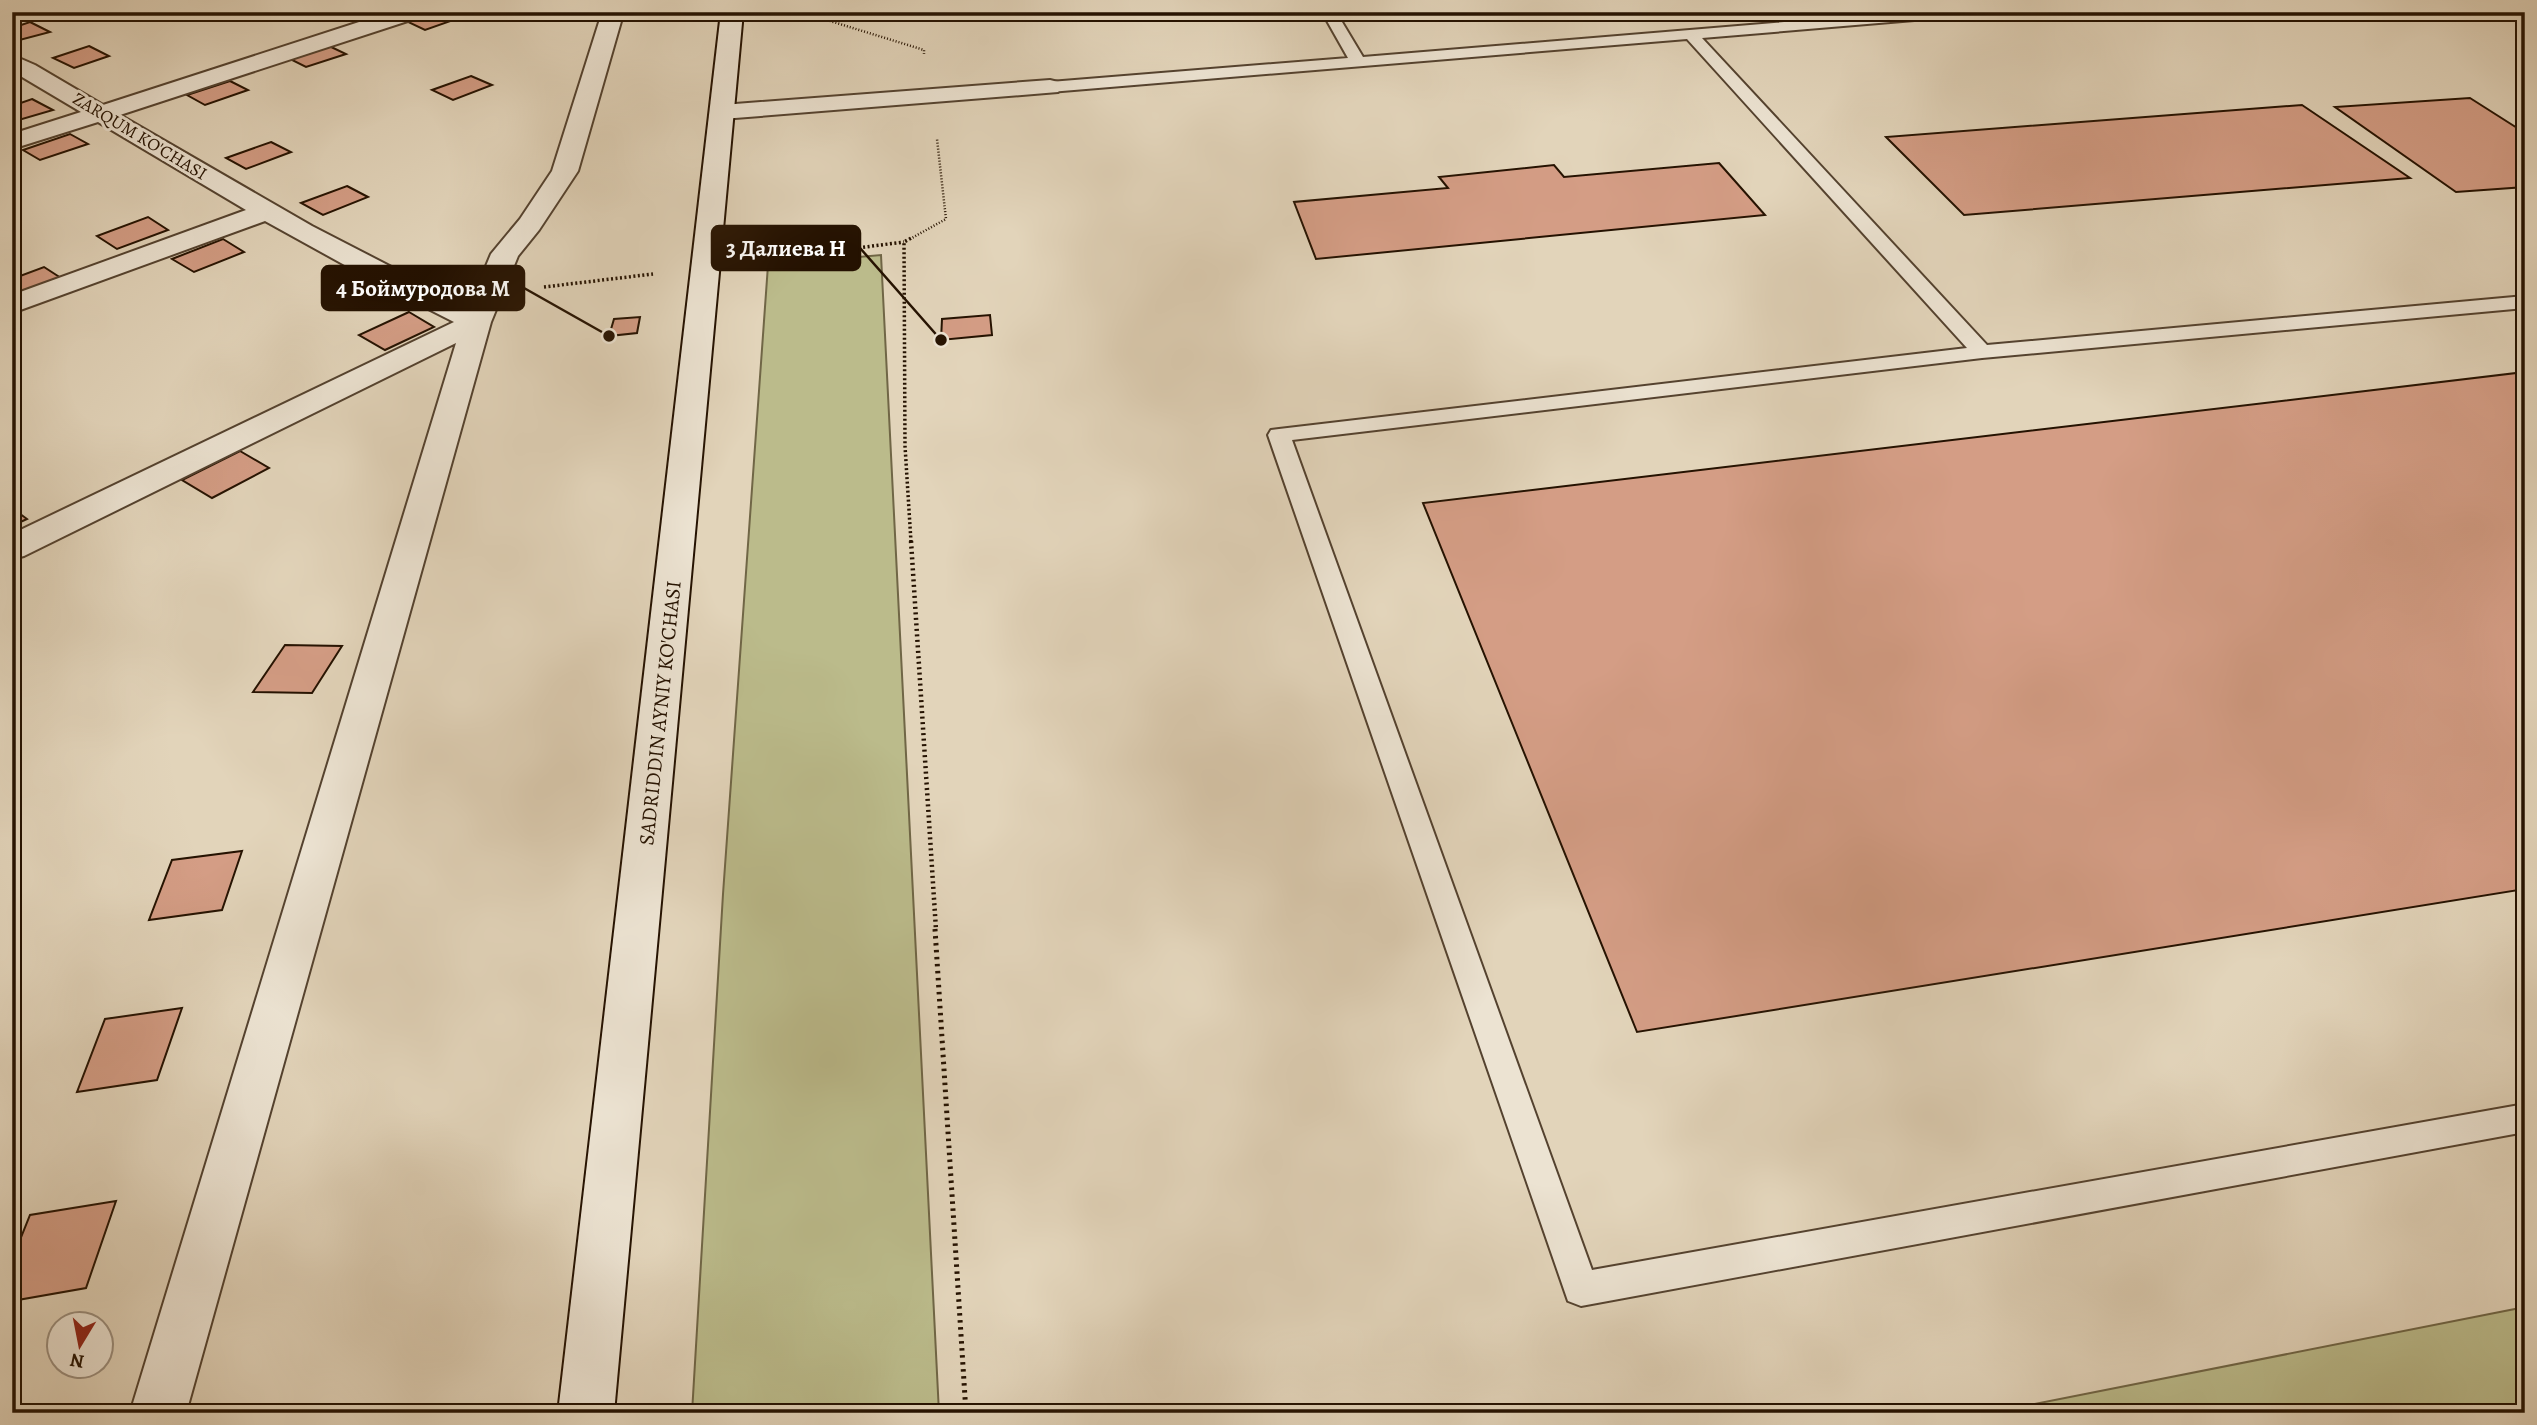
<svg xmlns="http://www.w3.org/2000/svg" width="2537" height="1425" font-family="Alegreya,serif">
  <rect width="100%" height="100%" fill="#e2d4ba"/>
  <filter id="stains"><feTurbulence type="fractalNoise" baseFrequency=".00286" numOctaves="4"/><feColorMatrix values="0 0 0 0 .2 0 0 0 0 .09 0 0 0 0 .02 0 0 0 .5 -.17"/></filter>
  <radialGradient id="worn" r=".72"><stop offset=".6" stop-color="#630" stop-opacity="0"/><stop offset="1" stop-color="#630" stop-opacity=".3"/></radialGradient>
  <!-- green -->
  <g fill="#bbbb8b" stroke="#706646" stroke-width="2">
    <path d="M881,255l58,1158h-247l31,-519 45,-629z"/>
    <path d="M2525,1307v106h-536z"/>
  </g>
  <!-- building -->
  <g fill="#d49d85" stroke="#251201" stroke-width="2">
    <path d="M433,12h17l12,5 -37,13 -19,-9z"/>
    <path d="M30,22l20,10 -38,10v-14z"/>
    <path d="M327,45l19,9 -40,13 -18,-9z"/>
    <path d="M89,46l20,10 -35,12 -21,-10z"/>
    <path d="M471,76l21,9 -39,15 -21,-10z"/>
    <path d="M230,81l18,9 -43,15 -18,-10z"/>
    <path d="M2470,98l55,35v54l-69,5 -121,-85z"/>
    <path d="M32,99l21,11 -41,12v-16z"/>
    <path d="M2302,105l108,73 -446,37 -78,-78z"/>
    <path d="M70,134l18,10 -48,16 -17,-10z"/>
    <path d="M271,142l20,10 -45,17 -20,-11z"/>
    <path d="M1719,163l46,52 -449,44 -22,-57 154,-14 -9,-11 115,-12 10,12z"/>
    <path d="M347,186l21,11 -45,18 -22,-12z"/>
    <path d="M148,217l20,13 -51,19 -20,-13z"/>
    <path d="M223,239l21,13 -50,20 -22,-13z"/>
    <path d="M44,267l20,13 -52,20v-21z"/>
    <path d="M409,312l25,15 -49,23 -26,-15z"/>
    <path d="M990,315l2,20 -51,5 1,-21z"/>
    <path d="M640,317l-3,16 -28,3 5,-17z"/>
    <path d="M2525,372v517l-888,143 -214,-529z"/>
    <path d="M240,451l29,17 -57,30 -30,-18z"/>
    <path d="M12,508l15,11 -15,7z"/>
    <path d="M285,645l57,1 -30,47 -59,-1z"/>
    <path d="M242,851l-20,59 -73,10 23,-60z"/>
    <path d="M182,1008l-25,72 -80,12 28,-73z"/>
    <path d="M116,1201l-30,87 -74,13v-41l18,-45z"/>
  </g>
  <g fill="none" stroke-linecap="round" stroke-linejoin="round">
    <!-- lane casing -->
    <g stroke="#54422f" stroke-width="4">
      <path id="lane" d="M1322,12h14l27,45 543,-45h63l-7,4 -260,22 285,307 538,-49v12l-543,50 -690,82 300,830 933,-166v28l-944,174 -13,-5 -300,-866 3,-5 8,-1 688,-81 -280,-309 -637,53 -8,-5 8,-5 298,-24z"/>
    </g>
    <!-- street casing -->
    <g stroke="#54422f" stroke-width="4">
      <g id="street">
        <path d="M390,12h32l-2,5 -300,98 192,111 157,81 22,-53 29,-35 32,-48 48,-152 -5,-7h22l5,6 -44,153 -39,59 -21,26 -27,66 -305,1091h-56l326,-1070 -432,213 -12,3v-25l442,-212 -75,-38 -114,-63 -253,92v-18l234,-85 -148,-88 -86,27v-15l69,-22 -69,-41v-16l23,10 68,40z"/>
        <path d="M1050,80l8,2 4,5 -4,5 -336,27 -8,-2 -4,-5 4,-5 8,-2z"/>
      </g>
    </g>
    <!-- secondary casing -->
    <g stroke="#251201" stroke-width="4">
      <path id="secondary" d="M721,12h22l-129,1401h-56z"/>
    </g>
    <!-- path-far3 -->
    <g stroke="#251201" stroke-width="2.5" stroke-dasharray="1 2" stroke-linecap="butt">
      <path d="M801,12l123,38v4"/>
      <path d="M910,239l36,-20 -9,-80"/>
    </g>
    <!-- path-far2 -->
    <g stroke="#251201" stroke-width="3.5" stroke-dasharray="2 2.5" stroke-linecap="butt">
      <path d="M756,261l148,-19"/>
      <path d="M544,287l109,-13"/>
      <path d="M911,542l-6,-96 -1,-204 9,-5"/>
    </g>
    <!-- path-far1 -->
    <path stroke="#251201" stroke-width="4.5" stroke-dasharray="2 3.5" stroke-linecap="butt" d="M911,541l25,389"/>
    <!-- path -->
    <path stroke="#251201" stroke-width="5" stroke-dasharray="2.5 4.5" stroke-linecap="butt" d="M935,929l31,484"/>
    <!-- lane -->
    <use href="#lane" fill="#ece3d2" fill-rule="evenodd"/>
    <!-- street -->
    <use href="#street" fill="#ece3d2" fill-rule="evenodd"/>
    <!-- secondary -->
    <use href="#secondary" fill="#ece3d2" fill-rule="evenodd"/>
  </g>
  <g text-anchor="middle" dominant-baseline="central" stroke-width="6" stroke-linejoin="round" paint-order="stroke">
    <!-- far-street labels -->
    <g font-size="18" fill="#251201" stroke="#ece3d2">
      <text transform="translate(140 136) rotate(31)">ZARQUM KO'CHASI</text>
    </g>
    <!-- street labels -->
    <g font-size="21" fill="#251201" stroke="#ece3d2">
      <text transform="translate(660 713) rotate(-84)">SADRIDDIN AYNIY KO'CHASI</text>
    </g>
  </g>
  <!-- callouts -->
  <path fill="none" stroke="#251201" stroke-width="2.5" d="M941 340L860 248M609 336L524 288"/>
  <g fill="#251201" stroke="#ece3d2" stroke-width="2.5">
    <circle cx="941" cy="340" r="7"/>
    <circle cx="609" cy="336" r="7"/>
  </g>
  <g fill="#251201" stroke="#251201" stroke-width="2.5">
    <rect x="712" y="226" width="148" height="44" rx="7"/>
    <rect x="322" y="266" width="202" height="44" rx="7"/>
  </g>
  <g font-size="23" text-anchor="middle" font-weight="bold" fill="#fff">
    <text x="786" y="256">3 Далиева Н</text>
    <text x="423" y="296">4 Боймуродова М</text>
  </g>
  <!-- margin -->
  <rect width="2537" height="1425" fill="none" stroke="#e2d4ba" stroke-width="42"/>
  <rect x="14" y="14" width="2509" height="1397" fill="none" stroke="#251201" stroke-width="3.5"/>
  <rect x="21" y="21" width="2495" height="1383" fill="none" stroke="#251201" stroke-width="2"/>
  <!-- north arrow -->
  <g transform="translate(80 1345) rotate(190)"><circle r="33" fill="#ece3d2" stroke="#9c8f7e" stroke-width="2"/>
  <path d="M0-5L12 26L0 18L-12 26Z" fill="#8f2418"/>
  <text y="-10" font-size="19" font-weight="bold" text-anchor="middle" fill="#251201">N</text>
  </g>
  <rect width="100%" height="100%" filter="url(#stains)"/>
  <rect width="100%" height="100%" fill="url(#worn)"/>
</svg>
